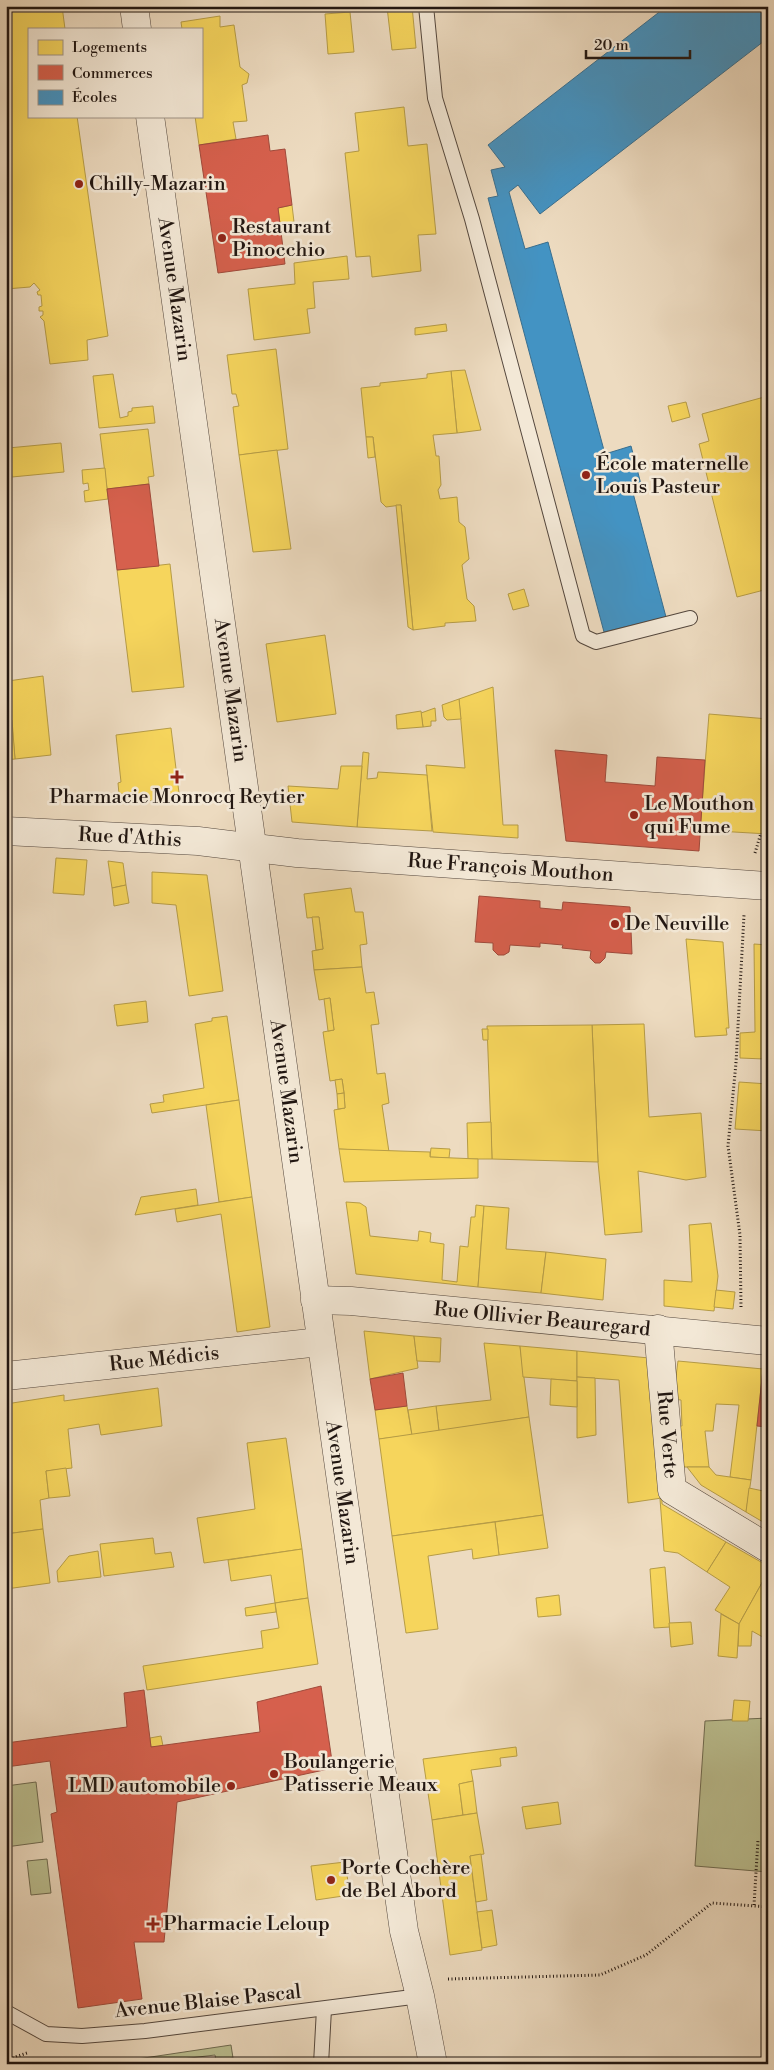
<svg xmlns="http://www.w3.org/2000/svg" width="774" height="2070" font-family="'Libre Bodoni',serif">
  <rect width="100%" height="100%" fill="#eddbc0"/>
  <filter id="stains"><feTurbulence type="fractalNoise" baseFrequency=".004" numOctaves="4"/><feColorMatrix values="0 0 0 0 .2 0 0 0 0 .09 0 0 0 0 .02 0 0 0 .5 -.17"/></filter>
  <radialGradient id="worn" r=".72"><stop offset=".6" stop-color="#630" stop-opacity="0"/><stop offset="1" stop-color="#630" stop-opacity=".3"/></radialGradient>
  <!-- green -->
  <g fill="#bbbf90" stroke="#6e6a50">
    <path d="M768,1718v154l-73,-6 10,-145z"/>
    <path d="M36,1782l7,60 -37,5v-61z"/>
    <path d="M47,1859l4,34 -20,2 -4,-34z"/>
    <path d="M231,2045l2,13 -17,3 -1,-6 -50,6 -3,3h-58z"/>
  </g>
  <!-- homes -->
  <g fill="#f6d55c" stroke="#b69c46">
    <path d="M6,6h56l3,23h-36v87h48l31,220 -21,4 1,20 -38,4 -6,-43 -4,-4 3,-2v-4h-4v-4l3,-1 -1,-11h-3l-1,-3 3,-2 -6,-7 -4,4 -24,2z"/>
    <path d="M412,6l4,42 -24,2 -5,-43z"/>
    <path d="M350,12l4,40 -26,2 -3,-40z"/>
    <path d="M220,16v11l14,-2 6,42 9,7 -2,9 -5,2 5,36 -14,1 3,17 -37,6 -4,-29h6v-87h-19l-1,-7z"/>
    <path d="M404,107l4,39 19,-2 9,90 -18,1 3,36 -49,6 -2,-21 -14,1 -11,-104 14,-2 -4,-38z"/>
    <path d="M292,205l2,17 -14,2 -2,-16z"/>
    <path d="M347,256l2,23 -36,3 2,26 -8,1 3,24 -56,7 -6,-51 47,-5 -1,-21z"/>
    <path d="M446,324l1,7 -32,4v-7z"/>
    <path d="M276,349l12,100 -49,6 -6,-48 6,-1 -3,-12h-4l-5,-39z"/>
    <path d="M465,370l16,60 -24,3 -6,-62z"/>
    <path d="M451,371l6,62 -24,2 3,21h3l2,29 -3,5 2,9 17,-2 2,25 6,5 4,32 -7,6 5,34 7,7 2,15 -31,2v3l-32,4 -12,-125 -15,2 -5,-5 -8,-65h-7l-5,-49 19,-2v-3l47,-5v-4z"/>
    <path d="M113,374l7,44 8,-2v-4l4,-1v-3l21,-2 2,17 -56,5 -6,-52z"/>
    <path d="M768,396v193l-31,8 -38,-153 10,-3 -7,-27z"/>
    <path d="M686,402l4,15 -18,5 -4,-16z"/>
    <path d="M148,429l6,47 -6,1 1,7 -42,5 -7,-55z"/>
    <path d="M366,437h7l2,20 -7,1z"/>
    <path d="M61,443l3,29 -52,5 -4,-29z"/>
    <path d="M277,450l14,99 -38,3 -14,-97z"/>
    <path d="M105,468l3,31 -23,3 -1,-11 5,-1 -1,-7 -5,1 -1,-14z"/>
    <path d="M396,505h5l12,125 -5,-3z"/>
    <path d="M170,564l14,123 -52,5 -15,-122z"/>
    <path d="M524,589l5,17 -16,4 -5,-16z"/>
    <path d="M325,635l11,79 -59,8 -11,-78z"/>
    <path d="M6,663l4,36h-4z"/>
    <path d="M43,676l8,79 -36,4 -7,-78z"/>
    <path d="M493,687l10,138h15v13l-85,-6 -7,-67 39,3 -6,-69z"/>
    <path d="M459,699l2,20 -14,1 -3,-3 -2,-12z"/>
    <path d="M435,708l1,13h-5v5l-8,1 -2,-14z"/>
    <path d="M421,711l2,16 -26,2 -1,-14z"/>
    <path d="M709,714l59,5v115l-68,-4z"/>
    <path d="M6,720h6l3,39 -9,1z"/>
    <path d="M171,728l8,65 -6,9 -49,-3v-5h-5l-1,-11 3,-1 -5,-47z"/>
    <path d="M363,752l6,1 -2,26 10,-1 1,-6 49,3 5,56 -75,-4z"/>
    <path d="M341,766h21l-5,61 -65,-5 -4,-36 50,3z"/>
    <path d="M56,858l31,2 -3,35 -31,-2z"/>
    <path d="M108,861l15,2 3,22 -14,3z"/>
    <path d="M152,872l55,3 16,116 -34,5 -13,-91 -24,-2z"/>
    <path d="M126,885l3,18 -15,3 -2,-18z"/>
    <path d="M351,888l4,24h8l4,32 -7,1 2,22 -48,3 -2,-19 11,-2 -4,-32 -12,1 -3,-24z"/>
    <path d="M312,917h7l4,32 -7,1z"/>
    <path d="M686,939l37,3 6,86h-3l1,7 -32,2z"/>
    <path d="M754,944l14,1v119h-4v-5l-24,-1v-25l15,-1z"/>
    <path d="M362,967l4,26 8,-1 5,32 -8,1 6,49 8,-1 4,30 -7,2 7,47 -50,-3 -5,-39 11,-2 -1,-15 -2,-14 -12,2 -7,-49 11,-2 -4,-32 -11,2 -5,-30z"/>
    <path d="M330,998l4,32 -6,1 -4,-32z"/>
    <path d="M146,1001l2,21 -31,4 -3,-21z"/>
    <path d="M227,1016l12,84 -87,13 -2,-9 14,-2 -1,-7 41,-7 -9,-64 17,-3v-3z"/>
    <path d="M644,1024l5,93 52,-4 5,64 -20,3 -48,-9 4,61 -37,3 -7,-73 -6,-137z"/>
    <path d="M592,1025l6,137 -106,-3 -5,-133z"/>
    <path d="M482,1029h6v11h-5z"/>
    <path d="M342,1079l2,14 -7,1 -2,-14z"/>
    <path d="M739,1082l29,2v47l-33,-2z"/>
    <path d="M344,1093l1,15 -7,1 -1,-15z"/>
    <path d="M239,1100l13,97 -33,5 -13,-97z"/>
    <path d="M491,1122l1,37h-24l-1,-36z"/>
    <path d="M431,1148l19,1 -1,9 -19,-1z"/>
    <path d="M339,1149l91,3v5l48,2v19l-134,4z"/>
    <path d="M196,1189l2,16 -63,10 6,-18z"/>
    <path d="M252,1197l18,130 -33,5 -16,-118 -44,8 -2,-13z"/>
    <path d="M346,1202l14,1 6,4 4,29 48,5 1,-10 12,2 -1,9 14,2 -2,36 15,2 3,-36 8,1 3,-30h4l1,-12 8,1 -6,81 -122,-13z"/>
    <path d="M484,1206l25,2 -3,41 40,3 -5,41 -63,-6z"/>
    <path d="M711,1223l7,53 -4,35 -50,-5v-26l28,2 -3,-57z"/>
    <path d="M546,1252l60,7 -3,41 -62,-7z"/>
    <path d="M716,1290l19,2 -2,17 -19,-2z"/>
    <path d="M364,1331l50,5 4,32 -48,11z"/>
    <path d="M414,1336l27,2 -1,24 -23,-1z"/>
    <path d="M484,1343l36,3 9,71 -90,14 -3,-25 55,-6z"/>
    <path d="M520,1346l57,5v30l-54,-4z"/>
    <path d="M577,1351l72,7 13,140 -34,5 -9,-123 -42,-3z"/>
    <path d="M678,1361l85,8 -12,111 -21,-3 9,-72 -23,-1 -3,27h-8l4,36h-30l-5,-41h8l-1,-26 -8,-1z"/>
    <path d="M577,1377l18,1 1,57 -19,3z"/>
    <path d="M551,1379l26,2v26l-27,-2z"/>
    <path d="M158,1388l4,38 -61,9 -2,-11 -31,5 4,39 -26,3 3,27 -9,2 3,29 -37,5v-57h3l-3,-26v-47l58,-9v6z"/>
    <path d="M407,1406l5,29 -33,4 -4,-29z"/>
    <path d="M436,1406l3,25 -27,4 -4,-25z"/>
    <path d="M529,1417l14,98 -151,21 -13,-97z"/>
    <path d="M286,1438l16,111 -98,14 -7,-45 58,-9 -8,-66z"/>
    <path d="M687,1467h22l7,8 35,5 -5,32 -45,-27z"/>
    <path d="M66,1468l4,28 -21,2 -3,-27z"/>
    <path d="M749,1488l19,4v19l-5,11 -17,-10z"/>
    <path d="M662,1498v6l64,38 -19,30 -29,-19 -14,-2 -4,-52z"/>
    <path d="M543,1515l5,33 -49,7 -4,-33z"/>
    <path d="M495,1522l4,33 -26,4 -1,-10 -44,7 10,73 -32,4 -14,-97z"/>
    <path d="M43,1529l7,54 -44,6v-55z"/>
    <path d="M153,1538l2,16 16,-2 3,15 -70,9 -4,-32z"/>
    <path d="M726,1542l42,24v6l-29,52 -24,-14 15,-23 -23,-15z"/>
    <path d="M302,1549l6,49 -33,5 -4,-28 -40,6 -3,-21z"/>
    <path d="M98,1551l3,26 -43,5 -1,-11 12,-15z"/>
    <path d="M665,1567l5,60 -16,1 -4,-59z"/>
    <path d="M768,1572v68l-16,-9 -1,15h-13l1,-22z"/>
    <path d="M559,1595l2,20 -23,2 -2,-19z"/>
    <path d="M308,1598l10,66 -171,26 -4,-24 120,-18 -2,-17 18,-3 -4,-25z"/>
    <path d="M275,1603l1,9 -30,4 -1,-8z"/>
    <path d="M721,1614l18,10 -2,34 -19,-2z"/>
    <path d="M691,1622l2,22 -22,3 -2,-24z"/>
    <path d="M734,1700l16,1 -2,20h-16z"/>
    <path d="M161,1736l2,10 -12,1 -1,-9z"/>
    <path d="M516,1747l1,9 -17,2 1,8 -30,4 2,11 -14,3 4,31 -31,5 -9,-61z"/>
    <path d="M473,1781l4,32 -14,2 -4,-31z"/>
    <path d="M558,1802l3,22 -35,5 -4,-22z"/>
    <path d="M477,1813l7,41 -14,2 12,94 -32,5 -18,-135z"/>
    <path d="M481,1854l6,46 -11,2 -6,-46z"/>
    <path d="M345,1862l5,33 -34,5 -5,-34z"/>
    <path d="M492,1910l5,35 -15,3 -5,-36z"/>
  </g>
  <!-- shops -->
  <g fill="#d6604d" stroke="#a04a3b">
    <path d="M268,135l2,16 15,-2 7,56 -14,3 7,56 -67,9 -19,-128z"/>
    <path d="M149,484l10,82 -42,4 -10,-81z"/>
    <path d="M555,750l52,5 -2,27 50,4 2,-29 48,3 -6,91 -133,-10z"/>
    <path d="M479,896l61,5v7l22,2 1,-8 67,5 2,47 -26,-2 -1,6 -5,5h-5l-5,-5 1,-7 -29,-3 1,-3 -23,-2v4l-30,-2 -1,7 -5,3h-6l-5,-5v-7l-18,-1z"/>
    <path d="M763,1369h5v58l-11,-1z"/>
    <path d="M403,1373l4,33 -32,4 -5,-31z"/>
    <path d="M321,1686l12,82 -156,34 -13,140h-30l8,57 -64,9 -27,-194 6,-2 -7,-51 -44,6v-24l121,-16 -3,-34 20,-3 7,57 109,-15 -3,-30z"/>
  </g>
  <!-- schools -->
  <path fill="#4393c3" stroke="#396e8e" d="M667,6h101v32l-228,176 -22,-29 -9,7 16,57 23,-7 57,212 26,-8 12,46 -10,1 33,124 -62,15 -116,-434 10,-2 -7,-26 14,-3 -17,-22z"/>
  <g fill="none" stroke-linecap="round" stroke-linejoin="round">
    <!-- service casing -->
    <g stroke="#54473d" stroke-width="16">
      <g id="service">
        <path d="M426,6l9,92 37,121 111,417 13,6 94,-24"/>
        <path d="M6,2012l40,22 36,2 63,-5 275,-35"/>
        <path d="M321,2064l3,-55"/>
      </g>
    </g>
    <!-- minor casing -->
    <g stroke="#54473d" stroke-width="29">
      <g id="minor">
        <path id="s1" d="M6,831l192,10 99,12 471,33"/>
        <path id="s2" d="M315,1300l36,1 417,40"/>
        <path id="s3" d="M658,1329l14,161 96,58"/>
        <path id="s4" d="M6,1376l314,-34"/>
      </g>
    </g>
    <!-- tertiary casing -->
    <g stroke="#54473d" stroke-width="29">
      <g id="tertiary">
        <path d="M134,6l3,23"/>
        <path id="s5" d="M150,116c86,605 168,1210 254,1815l16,65 13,68"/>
      </g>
    </g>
    <!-- path -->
    <g stroke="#211611" stroke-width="3" stroke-dasharray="1 2.5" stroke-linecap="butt">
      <path d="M755,853l6,-20"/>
      <path d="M741,1307l-1,-72 -12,-89 8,-83 8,-148"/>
      <path d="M754,1905l4,-65"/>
      <path d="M448,1979l152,-4 46,-20 66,-52 56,4"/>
      <path d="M6,2060l21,-7"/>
    </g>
    <!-- service -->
    <use href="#service" stroke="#f3e8d6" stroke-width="14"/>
    <!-- minor -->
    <use href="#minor" stroke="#f3e8d6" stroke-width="28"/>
    <!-- tertiary -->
    <use href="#tertiary" stroke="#f3e8d6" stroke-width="28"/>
  </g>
  <!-- markers -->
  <g fill="#8f2418" stroke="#f3e8d6" stroke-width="2">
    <circle cx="79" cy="184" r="5"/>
    <circle cx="222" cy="238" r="5"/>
    <circle cx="586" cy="475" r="5"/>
    <path d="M174.5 769.5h5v5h5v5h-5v5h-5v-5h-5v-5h5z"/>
    <circle cx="634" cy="815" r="5"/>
    <circle cx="615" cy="924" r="5"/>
    <circle cx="274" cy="1774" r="5"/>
    <circle cx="231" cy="1786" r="5"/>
    <circle cx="331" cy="1880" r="5"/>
    <path d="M150.5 1916.5h5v5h5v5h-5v5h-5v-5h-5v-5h5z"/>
  </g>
  <g text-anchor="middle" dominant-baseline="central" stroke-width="5" stroke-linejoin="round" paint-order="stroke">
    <!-- poi labels -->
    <g font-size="20" fill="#211611" stroke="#f3e8d6" text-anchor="start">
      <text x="89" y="184">Chilly-Mazarin</text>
      <text x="232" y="227">Restaurant<tspan x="232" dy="23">Pinocchio</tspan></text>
      <text x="596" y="464">École maternelle<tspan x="596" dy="23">Louis Pasteur</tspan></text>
      <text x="177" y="797" text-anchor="middle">Pharmacie Monrocq Reytier</text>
      <text x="644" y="804">Le Mouthon<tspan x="644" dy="23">qui Fume</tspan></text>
      <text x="625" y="924">De Neuville</text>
      <text x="284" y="1762">Boulangerie<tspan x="284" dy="23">Patisserie Meaux</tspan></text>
      <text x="221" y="1786" text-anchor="end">LMD automobile</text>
      <text x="341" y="1868">Porte Cochère<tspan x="341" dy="23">de Bel Abord</tspan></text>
      <text x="163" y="1924">Pharmacie Leloup</text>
    </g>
    <!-- street labels -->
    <g font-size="20" fill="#211611" stroke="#f3e8d6">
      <text stroke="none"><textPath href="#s5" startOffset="175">Avenue Mazarin</textPath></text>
      <text stroke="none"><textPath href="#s5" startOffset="580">Avenue Mazarin</textPath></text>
      <text stroke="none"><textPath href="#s1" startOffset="124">Rue d'Athis</textPath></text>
      <text stroke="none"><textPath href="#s1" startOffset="506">Rue François Mouthon</textPath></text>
      <text stroke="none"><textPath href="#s5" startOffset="985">Avenue Mazarin</textPath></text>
      <text stroke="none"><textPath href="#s2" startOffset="228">Rue Ollivier Beauregard</textPath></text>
      <text stroke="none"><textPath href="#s4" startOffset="159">Rue Médicis</textPath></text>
      <text stroke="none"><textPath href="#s3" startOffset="106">Rue Verte</textPath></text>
      <text stroke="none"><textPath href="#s5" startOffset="1390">Avenue Mazarin</textPath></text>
      <text transform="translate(208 2002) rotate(-6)">Avenue Blaise Pascal</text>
    </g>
  </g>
  <!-- margin -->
  <rect width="774" height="2070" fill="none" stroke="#eddbc0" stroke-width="25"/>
  <rect x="8" y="8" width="759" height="2055" fill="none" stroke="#211611" stroke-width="2.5"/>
  <rect x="12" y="12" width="749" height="2045" fill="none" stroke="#211611"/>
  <!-- legend -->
  <rect x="28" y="28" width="175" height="90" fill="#f3e8d6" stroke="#9f9487"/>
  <rect x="38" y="40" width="25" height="15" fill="#f6d55c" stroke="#9f9487"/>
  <text x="72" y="52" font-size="15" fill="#211611">Logements</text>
  <rect x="38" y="65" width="25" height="15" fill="#d6604d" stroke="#9f9487"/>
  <text x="72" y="78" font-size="15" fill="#211611">Commerces</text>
  <rect x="38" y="90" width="25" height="15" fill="#4393c3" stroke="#9f9487"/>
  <text x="72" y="102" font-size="15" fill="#211611">Écoles</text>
  <!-- scale -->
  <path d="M586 50v8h104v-8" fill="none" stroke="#211611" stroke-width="2.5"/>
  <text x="594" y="50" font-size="15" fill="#211611" stroke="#f3e8d6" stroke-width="4" paint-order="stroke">20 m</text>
  <rect width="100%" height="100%" filter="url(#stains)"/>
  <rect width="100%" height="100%" fill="url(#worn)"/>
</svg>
